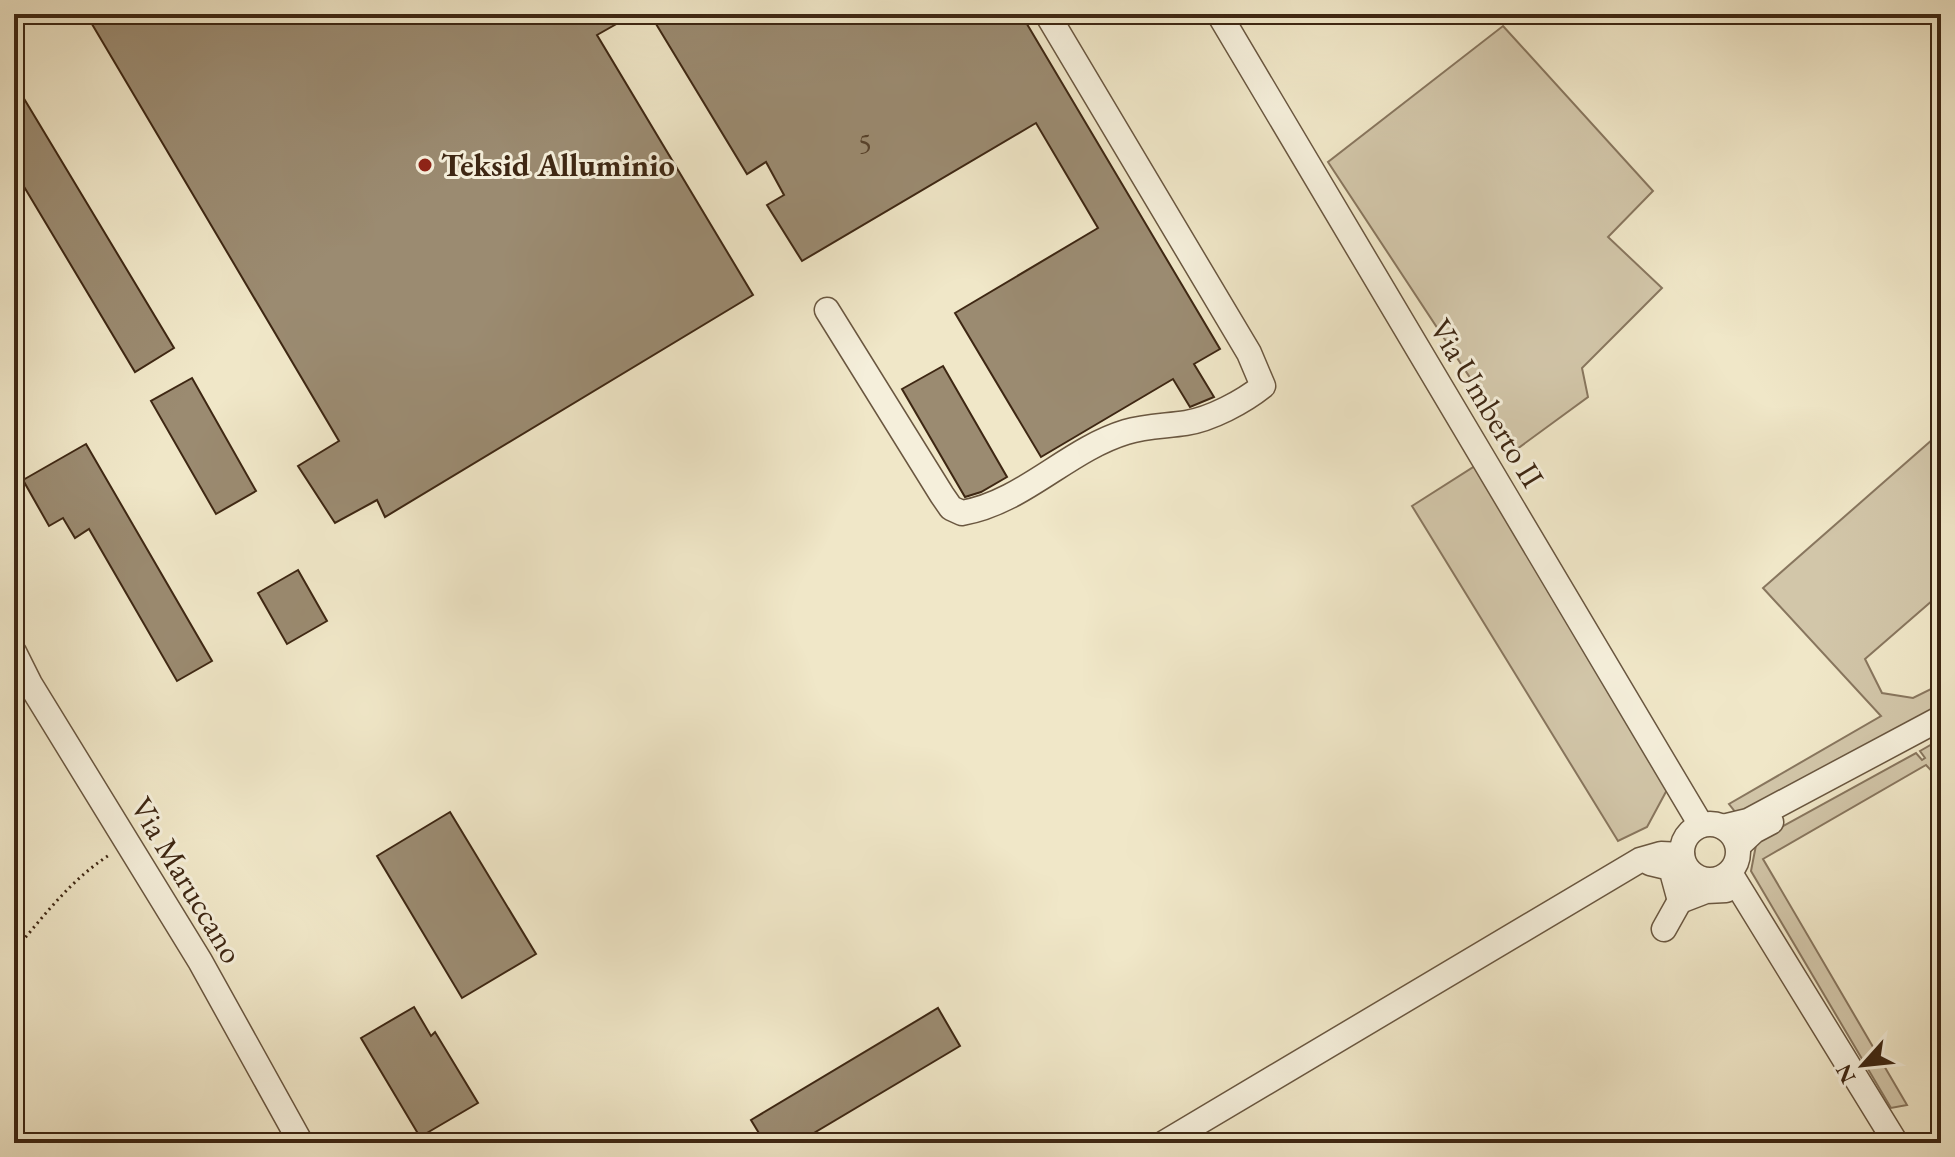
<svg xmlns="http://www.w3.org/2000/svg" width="1955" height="1157" font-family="'EB Garamond',serif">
  <rect width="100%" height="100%" fill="#f0e7c8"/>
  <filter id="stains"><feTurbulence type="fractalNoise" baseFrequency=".0025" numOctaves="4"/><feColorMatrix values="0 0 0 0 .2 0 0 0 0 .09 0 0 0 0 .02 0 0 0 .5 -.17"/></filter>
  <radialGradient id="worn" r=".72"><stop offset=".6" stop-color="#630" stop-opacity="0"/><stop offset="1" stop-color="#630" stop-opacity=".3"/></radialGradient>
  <!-- green -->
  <g fill="#d2c6a9" stroke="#88765e" stroke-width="2">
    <path d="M1503,26l150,165 -45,46 54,51 -80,80 6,29 -71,52 -189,-287z"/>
    <path d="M1941,432v161l-76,66 17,34 31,5 28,-14v26l-186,100 -19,3 -7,-9 152,-88 -118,-128z"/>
    <path d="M1475,466l193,322 -21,39 -29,14 -206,-335z"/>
    <path d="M1941,739v42l-15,-16 -163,94 144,246 -16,3 -140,-237 5,-26 11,-10 149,-82 6,7 3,-2 -5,-7z"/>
  </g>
  <!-- building -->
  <g fill="#9b8b71" stroke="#3e2713" stroke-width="2">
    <path d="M86,14h548l-37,21 156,260 -368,222 -8,-17 -42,23 -37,-57 41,-25z"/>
    <path d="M650,14h371l199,335 -26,15 20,33 -24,10 -17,-28 -132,78 -86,-144 143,-85 -62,-105 -234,138 -35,-56 17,-10 -18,-33 -19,12z"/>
    <path d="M14,82l160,266 -39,24 -121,-202z"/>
    <path d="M943,366l64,111 -26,15 -16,5 -63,-108z"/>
    <path d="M192,378l64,113 -40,23 -65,-113z"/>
    <path d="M86,444l126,217 -35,20 -88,-152 -14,9 -12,-20 -14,8 -26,-46z"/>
    <path d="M298,570l29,51 -40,23 -29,-51z"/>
    <path d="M450,812l86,142 -74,44 -85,-142z"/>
    <path d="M414,1007l17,29 4,-4 43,71 -58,34 -59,-99z"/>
    <path d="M938,1008l22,38 -163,97h-32l-14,-23z"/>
  </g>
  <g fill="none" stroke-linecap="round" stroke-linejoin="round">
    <!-- minor casing -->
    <g stroke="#6a5740" stroke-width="27">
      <g id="minor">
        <path d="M1219,14l482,811"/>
        <path d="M827,310l115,185 9,13 11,5c62,-11 105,-63 164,-81 19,-6 40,-6 60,-9 25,-4 57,-21 77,-37l-14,-33 -202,-339"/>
        <path d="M14,652l16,32 170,277 101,182"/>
        <circle cx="1710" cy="852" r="28"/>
        <path d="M1723,827l25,-6 193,-103"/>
        <path d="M1738,846l16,-15 17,-9"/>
        <path d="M1650,863l21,5 9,33 26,-10 20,-1"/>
        <path d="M1730,873l166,270"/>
        <path d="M1664,929l23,-41"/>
        <path d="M1164,1143l476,-283 21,-6 21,1"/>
      </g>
    </g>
    <!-- path -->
    <path stroke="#3e2713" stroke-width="3" stroke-dasharray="2 4" stroke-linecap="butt" d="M14,951c29,-34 58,-73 97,-97"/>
    <!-- minor -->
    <use href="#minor" stroke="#f5efdb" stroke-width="24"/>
  </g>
  <!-- markers -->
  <circle fill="#8f2418" stroke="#f5efdb" stroke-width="3" cx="425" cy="165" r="8"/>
  <g text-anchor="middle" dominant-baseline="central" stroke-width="6" stroke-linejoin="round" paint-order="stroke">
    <!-- number labels -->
    <g font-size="28" fill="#55402a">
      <text x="865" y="143">5</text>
    </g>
    <!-- poi labels -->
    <g font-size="32" font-weight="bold" fill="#3e2713" stroke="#f5efdb" text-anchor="start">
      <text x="441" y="165">Teksid Alluminio</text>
    </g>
    <!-- street labels -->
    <g font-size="32" fill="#3e2713" stroke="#f5efdb">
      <text transform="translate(1487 403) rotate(59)">Via Umberto II</text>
      <text transform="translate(187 880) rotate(59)">Via Maruccano</text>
    </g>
  </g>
  <!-- margin -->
  <rect width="1955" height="1157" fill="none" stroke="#f0e7c8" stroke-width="48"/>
  <rect x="16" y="16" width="1923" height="1125" fill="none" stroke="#3e2713" stroke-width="4"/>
  <rect x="24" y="24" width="1907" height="1109" fill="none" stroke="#3e2713" stroke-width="2"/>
  <!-- north arrow -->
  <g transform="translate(1863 1065) rotate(243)" stroke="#f5efdb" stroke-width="6" paint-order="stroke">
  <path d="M0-6L14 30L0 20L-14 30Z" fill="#3e2713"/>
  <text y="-12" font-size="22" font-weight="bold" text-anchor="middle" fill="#3e2713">N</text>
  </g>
  <rect width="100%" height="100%" filter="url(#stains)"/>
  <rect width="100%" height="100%" fill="url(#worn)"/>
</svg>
